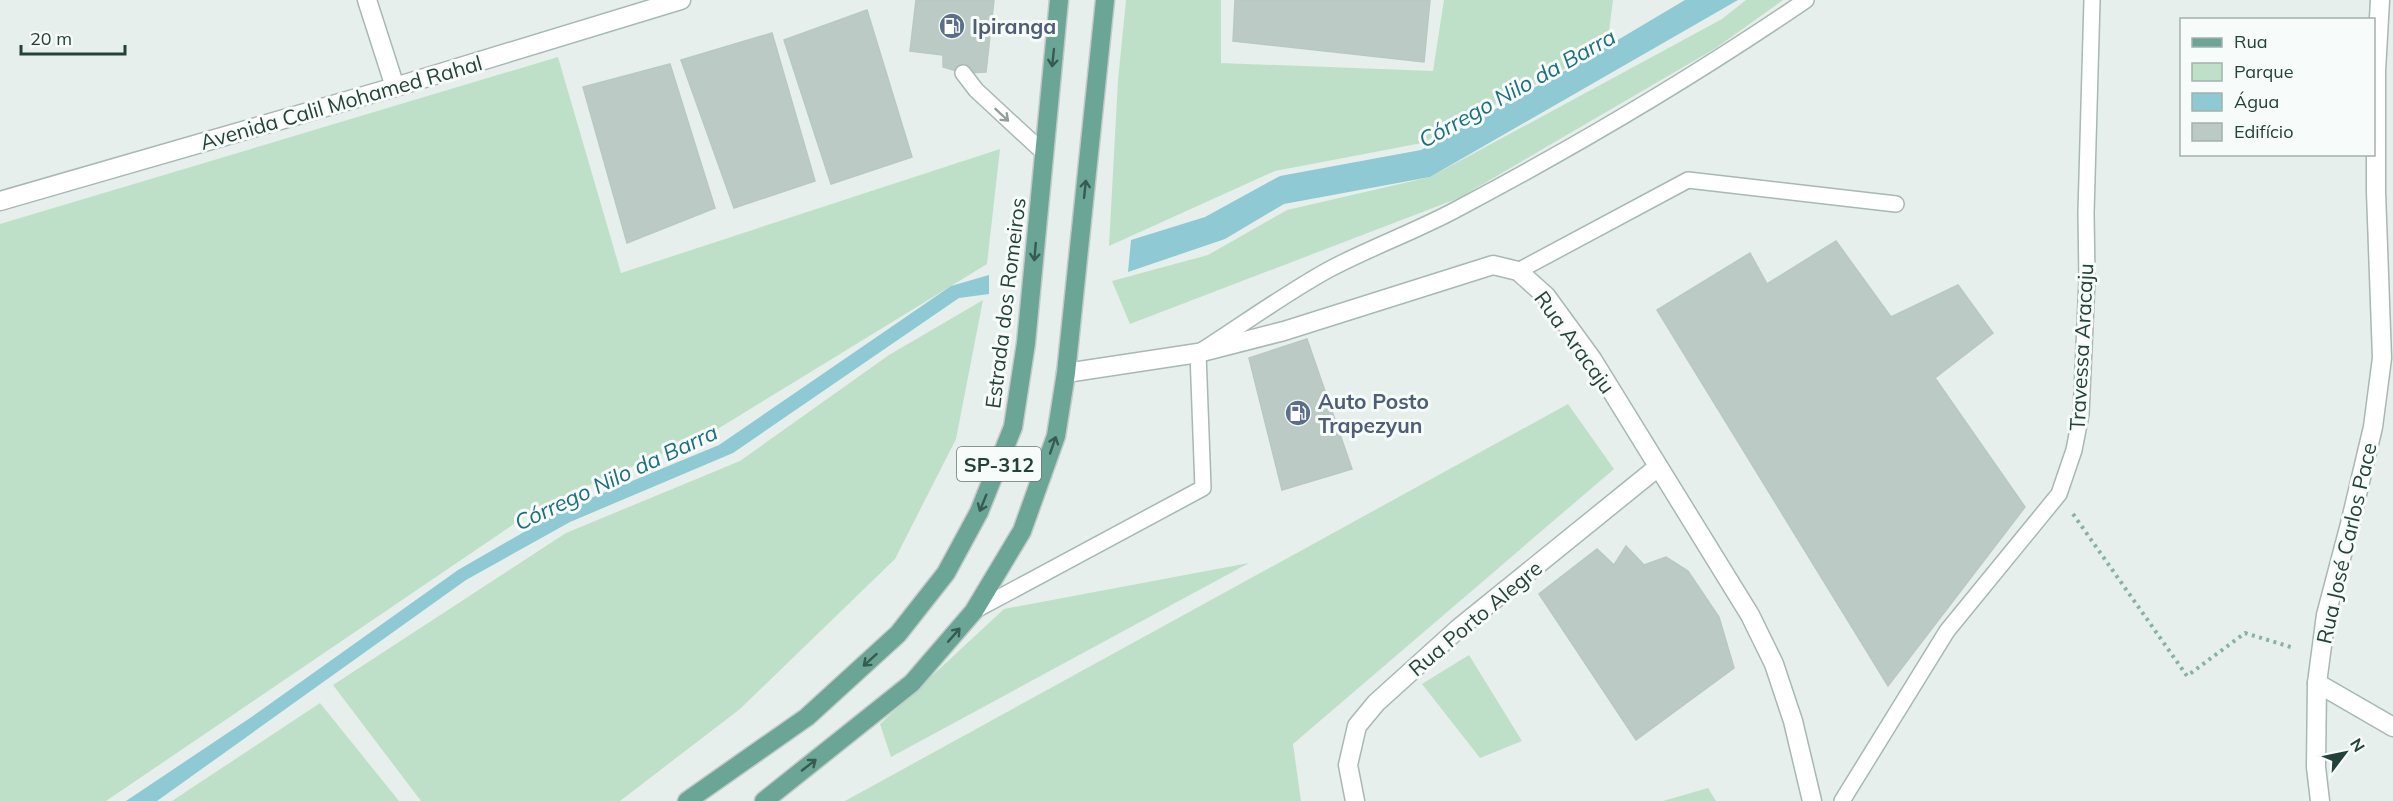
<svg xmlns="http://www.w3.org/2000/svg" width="2393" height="801" font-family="Mulish,sans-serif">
  <rect width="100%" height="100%" fill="#e6efeb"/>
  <!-- green -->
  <g fill="#bfe0c8">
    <path d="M1126,0h95v63l212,8 11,-71h169l-6,47 -185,96 -147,28 -166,75 9,-166z"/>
    <path d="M1746,0h37l-67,48 -257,150 -329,126 -18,-43 96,-26 79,-45 143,-33 292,-158z"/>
    <path d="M558,57l63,216 379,-124 -13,115 -271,166 -177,77 -433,294h-106v-577z"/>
    <path d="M983,300l-27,139 -61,120 -155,150 -120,92h-199l-88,-116 233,-152 174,-72 149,-106z"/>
    <path d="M1568,404l46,65 -321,275 8,57h-456z"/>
    <path d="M1249,563l-358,194 -11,-33 124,-115z"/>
    <path d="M1469,655l53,86 -42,17 -58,-74z"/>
    <path d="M320,703l79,98h-227z"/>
    <path d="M1708,788l8,13h-53z"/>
  </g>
  <!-- water -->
  <g fill="#8ec9d4">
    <path d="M1685,0h53l-308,177 -146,27 -59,35 -97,33 3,-32 74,-23 75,-41 141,-26 158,-87z"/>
    <path d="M989,275v19l-30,4 -226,155 -163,69 -104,58 -309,221h-31l127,-85 205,-146 104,-60 157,-65 232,-159z"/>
  </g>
  <!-- building -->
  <g fill="#bbcac4" stroke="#b8c9c2" stroke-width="1.5">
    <path d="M916,0h78l-8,72 -23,1 -20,-6v-12l-33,-4z"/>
    <path d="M1235,0h195l-6,62 -191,-21z"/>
    <path d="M867,10l45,147 -81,27 -47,-144z"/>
    <path d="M772,33l43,148 -81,27 -53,-148z"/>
    <path d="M670,64l45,144 -88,35 -44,-156z"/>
    <path d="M1836,241l55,76 67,-32 35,48 -58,45 90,129 -137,179 -231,-376 93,-57 17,31z"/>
    <path d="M1307,339l45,130 -70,21 -33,-132z"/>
    <path d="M1626,546l18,19 22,-8 22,14 31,46 15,51 -98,72 -97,-146 58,-45 17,16z"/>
  </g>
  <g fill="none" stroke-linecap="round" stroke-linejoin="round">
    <!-- lane casing -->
    <g stroke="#a8b8b2" stroke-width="18">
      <g id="lane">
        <path d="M963,73l13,17 68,63"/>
        <path d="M1518,271l170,-91 208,24"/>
        <path d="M974,611l229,-123 -5,-135c44,-28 85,-58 130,-83 43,-23 89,-39 131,-62 119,-63 236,-132 347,-208"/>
        <path d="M1842,801l105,-170 112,-137 15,-44 7,-36 6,-134 -1,-67 6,-213"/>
      </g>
    </g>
    <!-- street casing -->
    <g stroke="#a8b8b2" stroke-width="21">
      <g id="street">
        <path d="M367,0l28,87"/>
        <path d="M0,201l395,-114 286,-87"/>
        <path d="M1066,373l132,-20 86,-22 209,-66 25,6 28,25 46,63 158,256 24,49 19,57 19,80"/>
        <path d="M2317,683l76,44"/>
        <path d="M1355,801l-7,-36 9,-39 19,-23 83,-75 199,-161"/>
        <path d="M2320,801l-4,-34 1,-84 9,-68 24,-91 23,-97 9,-69 -6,-166v-121l4,-71"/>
      </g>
    </g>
    <!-- primary casing -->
    <g stroke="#c2cac8" stroke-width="21">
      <g id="primary">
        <path d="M687,801l120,-84 91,-83 48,-61 33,-61 34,-85 13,-84 33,-343"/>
        <path d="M764,801l148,-118 62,-72 48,-80 34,-95 10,-63 39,-373"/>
      </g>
    </g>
    <!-- path -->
    <path stroke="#86b3a5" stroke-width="4" stroke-dasharray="3 4.5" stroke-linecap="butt" d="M2073,514l114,162 58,-43 49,15"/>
    <!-- lane -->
    <use href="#lane" stroke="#fff" stroke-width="15"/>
    <!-- street -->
    <use href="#street" stroke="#fff" stroke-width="18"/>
    <!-- primary -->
    <use href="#primary" stroke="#6aa596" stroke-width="18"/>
  </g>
  <!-- one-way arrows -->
  <defs><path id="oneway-shaft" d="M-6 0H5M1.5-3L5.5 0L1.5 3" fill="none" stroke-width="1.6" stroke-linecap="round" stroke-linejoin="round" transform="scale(1.5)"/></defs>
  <g stroke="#365b51">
    <use href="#oneway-shaft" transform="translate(1053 58) rotate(96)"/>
    <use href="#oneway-shaft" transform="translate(1085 189) rotate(-84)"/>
    <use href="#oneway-shaft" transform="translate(1035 252) rotate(95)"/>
    <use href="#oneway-shaft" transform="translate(1053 445) rotate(-71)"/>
    <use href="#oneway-shaft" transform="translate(983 503) rotate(112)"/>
    <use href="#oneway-shaft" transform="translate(954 635) rotate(-49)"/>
    <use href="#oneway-shaft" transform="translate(870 660) rotate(138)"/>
    <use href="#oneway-shaft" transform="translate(809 765) rotate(-38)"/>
  </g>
  <use stroke="#92a09c" href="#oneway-shaft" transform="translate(1002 115) rotate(43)"/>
  <!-- icons -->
  <defs>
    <g id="fuel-disc" transform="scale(1.35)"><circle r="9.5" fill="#5c6f8a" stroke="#f7fbf9"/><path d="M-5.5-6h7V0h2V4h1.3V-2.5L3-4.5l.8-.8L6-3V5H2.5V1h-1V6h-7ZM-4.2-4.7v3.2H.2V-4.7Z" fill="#fff"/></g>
  </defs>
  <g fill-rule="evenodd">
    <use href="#fuel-disc" x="952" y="26"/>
    <use href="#fuel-disc" x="1298" y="413"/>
  </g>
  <g text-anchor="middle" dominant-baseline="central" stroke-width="6" stroke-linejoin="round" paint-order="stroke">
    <!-- shield labels -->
    <rect fill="#f7fbf9" stroke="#637a73" stroke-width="1.5" x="957" y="447" width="84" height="34" rx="4.5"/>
    <g font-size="20" font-weight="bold" fill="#24423a">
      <text x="999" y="464">SP-312</text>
    </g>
    <!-- service labels -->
    <g font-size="21" font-weight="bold" fill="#4e5e75" stroke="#f7fbf9" text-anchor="start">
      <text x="972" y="26">Ipiranga</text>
      <text x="1318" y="401">Auto Posto<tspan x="1318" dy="24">Trapezyun</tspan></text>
    </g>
    <!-- street labels -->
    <g font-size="21" fill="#24423a" stroke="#f7fbf9">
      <text transform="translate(341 102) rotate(-16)">Avenida Calil Mohamed Rahal</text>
      <text transform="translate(1005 303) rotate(-83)">Estrada dos Romeiros</text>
      <text transform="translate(1575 342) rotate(54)">Rua Aracaju</text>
      <text transform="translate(2081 347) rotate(-87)">Travessa Aracaju</text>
      <text transform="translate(2346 543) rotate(-77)">Rua José Carlos Pace</text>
      <text transform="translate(1475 618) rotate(-40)">Rua Porto Alegre</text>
    </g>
    <!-- water labels -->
    <g font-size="22" font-style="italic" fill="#1c6f80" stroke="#f7fbf9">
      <text transform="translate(1517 88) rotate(-29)">Córrego Nilo da Barra</text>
      <text transform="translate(616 477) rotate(-25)">Córrego Nilo da Barra</text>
    </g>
  </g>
  <!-- legend -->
  <rect x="2180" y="18" width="195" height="138" fill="#f7fbf9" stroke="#a3b1ad" stroke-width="1.5"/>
  <rect x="2192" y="38" width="30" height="9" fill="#6aa596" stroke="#a3b1ad" stroke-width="1.5"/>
  <text x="2234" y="48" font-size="18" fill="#24423a">Rua</text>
  <rect x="2192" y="63" width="30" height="18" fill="#bfe0c8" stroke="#a3b1ad" stroke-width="1.5"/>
  <text x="2234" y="78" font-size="18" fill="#24423a">Parque</text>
  <rect x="2192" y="93" width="30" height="18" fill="#8ec9d4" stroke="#a3b1ad" stroke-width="1.5"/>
  <text x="2234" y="108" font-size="18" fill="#24423a">Água</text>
  <rect x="2192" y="123" width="30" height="18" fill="#bbcac4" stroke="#a3b1ad" stroke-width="1.5"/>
  <text x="2234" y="138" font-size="18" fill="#24423a">Edifício</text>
  <!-- north arrow -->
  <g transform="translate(2345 753) rotate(58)" stroke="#f7fbf9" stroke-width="4.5" paint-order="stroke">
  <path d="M0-4.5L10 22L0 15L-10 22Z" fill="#24423a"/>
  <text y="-9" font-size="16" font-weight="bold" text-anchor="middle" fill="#24423a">N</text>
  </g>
  <!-- scale -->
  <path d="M21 45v9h104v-9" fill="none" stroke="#24423a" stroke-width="3"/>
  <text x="30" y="45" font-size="18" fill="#24423a" stroke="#f7fbf9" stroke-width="4.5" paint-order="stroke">20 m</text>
</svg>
